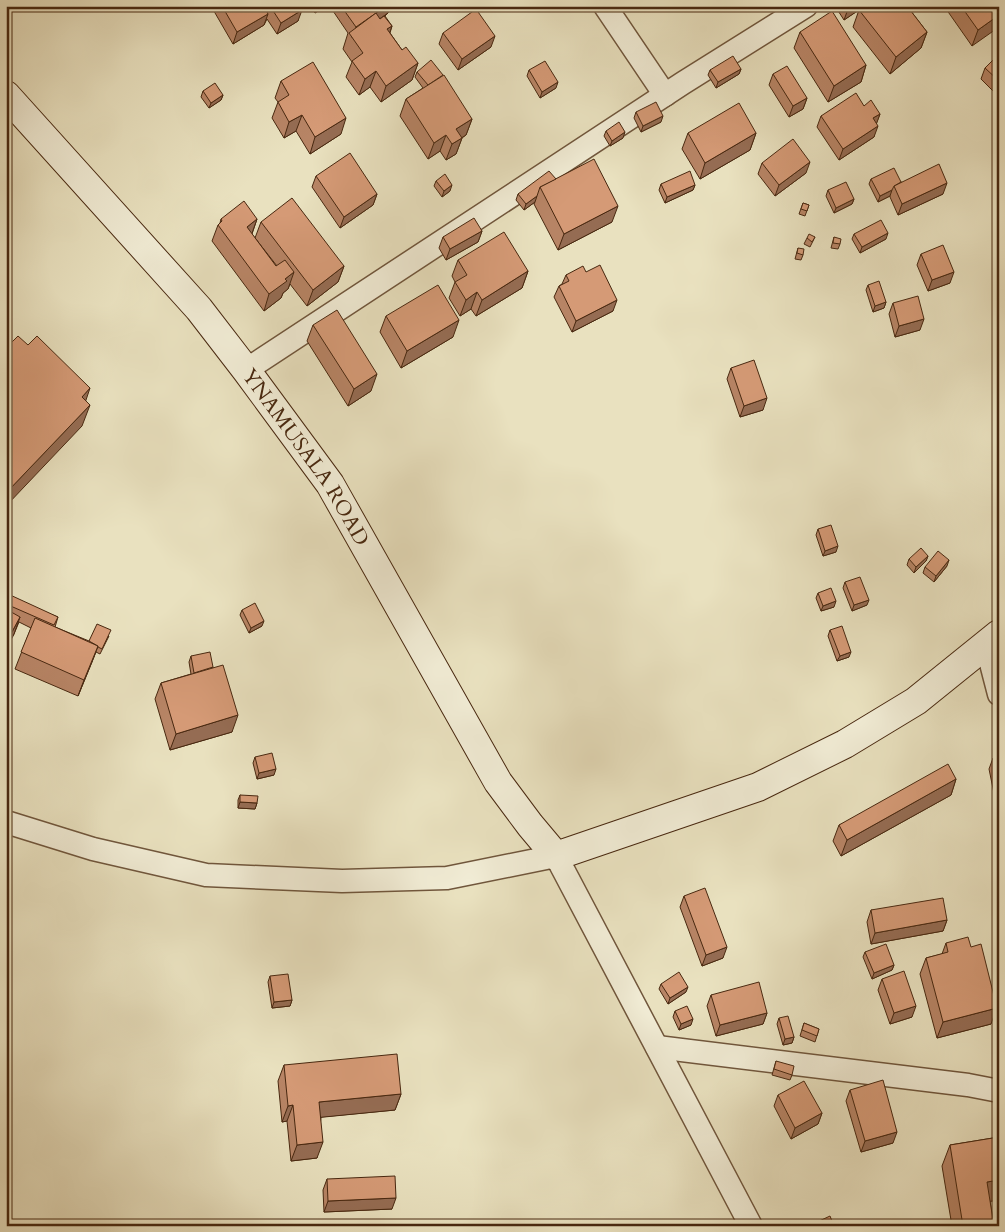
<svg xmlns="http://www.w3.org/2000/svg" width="1005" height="1232" font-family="Cardo,serif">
  <rect width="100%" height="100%" fill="#e9e1bf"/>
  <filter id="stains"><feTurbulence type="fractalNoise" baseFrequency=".004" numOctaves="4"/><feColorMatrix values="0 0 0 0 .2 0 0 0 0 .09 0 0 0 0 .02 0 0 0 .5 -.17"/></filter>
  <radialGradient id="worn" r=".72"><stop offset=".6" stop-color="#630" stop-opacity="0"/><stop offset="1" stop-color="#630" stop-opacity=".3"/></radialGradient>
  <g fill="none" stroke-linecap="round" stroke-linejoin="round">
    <!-- minor casing -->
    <g stroke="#70563c" stroke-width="25">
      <g id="minor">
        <path d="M605,6l60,89"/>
        <path d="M246,370l437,-287 123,-77"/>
        <path d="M986,644l13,50"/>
        <path d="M6,822l87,27 113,26 136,6 105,-3 109,-22 195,370"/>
        <path d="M657,1047l311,38 31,6"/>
      </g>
    </g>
    <!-- secondary casing -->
    <g stroke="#482810" stroke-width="30">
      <g id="secondary">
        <path id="s1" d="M6,95l193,214 47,61 84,114 168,298 32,43 26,31 202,-69 87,-43 71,-43 83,-67"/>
      </g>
    </g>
    <!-- minor -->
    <use href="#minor" stroke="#f1ecd5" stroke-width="22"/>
    <!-- secondary -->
    <use href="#secondary" stroke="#f1ecd5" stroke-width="28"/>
  </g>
  <!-- wall -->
  <g fill="#b78465" stroke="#482810">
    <path d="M211,6h89l-2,15 -21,13 -10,-15 -3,6 -31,19z"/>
    <path d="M310,6h15l-10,7z"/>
    <path d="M332,6h58l-2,7 -3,3 7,10 -2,7 12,17 16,13 -6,17 -31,22 -11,-15 -11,8 -13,-18 6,-15 -9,-13 5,-16 -17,-25z"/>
    <path d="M750,6h10l-7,4z"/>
    <path d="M835,6h72l20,26 -6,16 -31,26 -37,-47 6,-17 4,-3 -19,13z"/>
    <path d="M944,6h55l-27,40z"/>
    <path d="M800,32l66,33 -5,17 -33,20 -34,-54z"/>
    <path d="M443,33l48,14 -33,23 -19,-26z"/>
    <path d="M999,54v35l-4,4 -14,-14 4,-11z"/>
    <path d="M741,69l-2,5 -23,14 -8,-13 2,-5z"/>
    <path d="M529,70l27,18 -16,10 -13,-22z"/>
    <path d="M417,72l55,47 -6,16 -4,3 -6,16 -10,6 -6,-9 -12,8 -28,-43 6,-17 17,-11 -8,-11z"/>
    <path d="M773,74l34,24 -4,11 -14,8 -20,-32z"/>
    <path d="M281,81l60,53 -31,20 -14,-23 -12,7 -12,-20 6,-16 -3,-4z"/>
    <path d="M203,91l20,4 -2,5 -12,8 -8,-11z"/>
    <path d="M864,106l16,8 -4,10 -2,13 -35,23 -22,-33 4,-11z"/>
    <path d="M636,112l25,10 -20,10 -7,-14z"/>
    <path d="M606,131l17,7 -13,8 -6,-10z"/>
    <path d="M688,133h68l-6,17 -50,29 -18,-30z"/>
    <path d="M762,163l44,10 -31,23 -17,-22z"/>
    <path d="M316,176l61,18 -4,11 -33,23 -28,-41z"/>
    <path d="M556,179l56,43 -54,28 -24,-46 1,-2 -11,8 -8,-10 2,-6z"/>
    <path d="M871,179l30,3 42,12 -45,21 -8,-18v-1l-12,6 -9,-18z"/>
    <path d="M436,181l14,10 -8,6 -8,-11z"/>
    <path d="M661,184l34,1 -2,5 -28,13 -6,-13z"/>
    <path d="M828,190l26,9 -2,5 -18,9 -8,-17z"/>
    <path d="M803,203l6,2 -4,11 -6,-2z"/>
    <path d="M221,219h36l-5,15 24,32h1l-22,-28 6,-16 83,44 -6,16 -31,24 -17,-22 -2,5 -5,4 -2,5 -17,13 -52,-70 6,-16 2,-2z"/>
    <path d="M482,231l-4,11 -32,18 -7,-12 4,-11z"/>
    <path d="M999,231v15l-3,-8z"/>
    <path d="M854,234l32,5 -26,14 -8,-14z"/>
    <path d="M815,237l-5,10 -6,-3 3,-6z"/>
    <path d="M834,237l6,7 -2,5 -7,-1z"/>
    <path d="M798,248l5,7 -2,5 -6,-1z"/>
    <path d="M921,254l29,29 -22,8 -11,-26z"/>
    <path d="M458,260l70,11 -6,17 -46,28 -5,-7 -11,7 -11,-18 6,-16 -3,-6z"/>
    <path d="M586,272l27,39 -41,21 -18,-35 5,-11 3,-2 4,-9z"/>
    <path d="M868,285l18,17 -2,6 -11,4 -7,-22z"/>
    <path d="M893,303l27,27 -25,7 -6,-23z"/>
    <path d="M386,316l67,21 -52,31 -21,-36z"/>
    <path d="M313,325l58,66 -23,15 -41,-65z"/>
    <path d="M731,368l32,42 -23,7 -13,-38z"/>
    <path d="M818,529l18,23 -13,4 -7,-21z"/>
    <path d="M928,556l-2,5 -12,12 -7,-8 2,-6z"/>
    <path d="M947,566l-13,16 -11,-9 2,-6z"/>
    <path d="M845,582l22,23 -15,6 -9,-23z"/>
    <path d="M818,593l16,14 -13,4 -5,-13z"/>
    <path d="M6,597l52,20 -3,10 34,14 20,-5 -9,18 -4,-2 -18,44 -63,-27 16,-41 -12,-6 -5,12 -8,15z"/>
    <path d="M242,610l20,16 -13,7 -9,-18z"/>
    <path d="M830,630l19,27 -12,4 -9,-25z"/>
    <path d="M191,656l22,11 19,65 -62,18 -15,-51 6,-16 30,-9 -2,-12z"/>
    <path d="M255,757l19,18 -17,4 -4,-16z"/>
    <path d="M999,757v61l-10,-49 4,-11z"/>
    <path d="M956,779l-5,16 -110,61 -8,-15 6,-16z"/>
    <path d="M240,795l17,8 -2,6 -17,-1v-8z"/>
    <path d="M684,896l39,62 -21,8 -22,-59z"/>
    <path d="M871,910l76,10 -4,11 -72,13 -4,-22z"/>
    <path d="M946,943l45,81 -54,14 -17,-64 6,-16 16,-4z"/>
    <path d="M865,952l29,13 -2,5 -20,9 -9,-22z"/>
    <path d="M270,976l22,24 -2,6 -18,2 -4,-26z"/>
    <path d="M882,979l30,38 -22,7 -12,-34z"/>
    <path d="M661,984l25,8 -18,12 -9,-15z"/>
    <path d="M711,995l56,18 -4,11 -47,12 -9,-30z"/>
    <path d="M675,1011l16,14 -12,5 -6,-13z"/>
    <path d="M779,1018l15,19 -2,6 -9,2 -6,-21z"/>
    <path d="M804,1023l15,6 -4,13 -15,-6z"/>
    <path d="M776,1061l16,14 -2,5 -18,-5z"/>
    <path d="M284,1065l117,29 -6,16 -74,7 -4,41 -26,3 -4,-40 -5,1 -4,-41z"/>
    <path d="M850,1090l43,53 -32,9 -15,-51z"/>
    <path d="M778,1095l44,18 -4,11 -27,15 -17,-33z"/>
    <path d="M999,1137v63l-9,1 4,25h-42l-10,-60 8,-21z"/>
    <path d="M327,1179l65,30 -68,3 -1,-22z"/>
  </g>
  <!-- shaded-wall -->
  <g fill="#956c53" stroke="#482810">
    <path d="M317,6h8l-10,7z"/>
    <path d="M386,6h4l-2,7 -36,25 4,-11z"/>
    <path d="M754,6h6l-7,4z"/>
    <path d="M852,6h13l-21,14 4,-11z"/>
    <path d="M302,10l-4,11 -21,13 4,-11z"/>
    <path d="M268,14l-4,11 -31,19 4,-12z"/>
    <path d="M999,15v12l-27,19 6,-16z"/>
    <path d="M392,26l-6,17 1,-14z"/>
    <path d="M927,32l-6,16 -31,26 6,-17z"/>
    <path d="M495,36l-4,11 -33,23 4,-11z"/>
    <path d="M418,63l-6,17 -31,22 5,-16z"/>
    <path d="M866,65l-5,17 -33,20 6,-16z"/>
    <path d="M741,69l-2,5 -23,14 2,-6z"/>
    <path d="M376,71l-6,16 -11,8 6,-16z"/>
    <path d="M558,82l-2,6 -16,10 2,-6z"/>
    <path d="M999,83v6l-4,4z"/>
    <path d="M223,95l-2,5 -12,8 2,-5z"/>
    <path d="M807,98l-4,11 -14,8 4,-11z"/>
    <path d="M880,114l-4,11 -3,-7z"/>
    <path d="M302,115l-6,16 -12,7 5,-16z"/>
    <path d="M663,116l-2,6 -20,10 2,-6z"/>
    <path d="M346,118l-5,16 -31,20 5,-17z"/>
    <path d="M472,119l-6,16 -14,9 4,-15z"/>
    <path d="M878,126l-4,11 -35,23 4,-11z"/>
    <path d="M625,132l-2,6 -13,8 2,-5z"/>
    <path d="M756,133l-6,17 -50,29 5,-16z"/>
    <path d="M446,135l-6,16 -12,8 6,-16z"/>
    <path d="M462,138l-6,16 -10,6 6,-16z"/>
    <path d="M810,162l-4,11 -31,23 4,-11z"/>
    <path d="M947,183l-4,11 -45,21 4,-11z"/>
    <path d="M452,185l-2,6 -8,6 2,-6z"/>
    <path d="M695,185l-2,5 -28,13 2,-6z"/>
    <path d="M892,190l-2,6 -12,6 2,-6z"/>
    <path d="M377,194l-4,11 -33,23 4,-11z"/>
    <path d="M537,196l-2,6 -11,8 2,-6z"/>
    <path d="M854,199l-2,5 -18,9 2,-5z"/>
    <path d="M618,206l-6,16 -54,28 6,-16z"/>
    <path d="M257,219l-6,17 -4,-9z"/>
    <path d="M482,231l-4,11 -32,18 4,-11z"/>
    <path d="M888,233l-2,6 -26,14 2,-6z"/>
    <path d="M344,266l-6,16 -31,24 6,-16z"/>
    <path d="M528,271l-6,17 -46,28 6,-16z"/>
    <path d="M294,272l-6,17 -5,4 -2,5 -17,13 5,-17 16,-15z"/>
    <path d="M954,272l-4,11 -22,8 4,-11z"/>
    <path d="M477,292l-6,17 -11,7 6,-16z"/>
    <path d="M617,300l-4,11 -41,21 4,-11z"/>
    <path d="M886,302l-2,6 -11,4 2,-6z"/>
    <path d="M924,319l-4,11 -25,7 4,-11z"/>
    <path d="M459,320l-6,17 -52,31 6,-17z"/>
    <path d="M377,374l-6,17 -23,15 6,-17z"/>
    <path d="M90,388l-7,21 -1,-12z"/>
    <path d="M767,398l-4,12 -23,7 4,-11z"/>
    <path d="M90,405l-8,21 -76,80v-13z"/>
    <path d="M838,546l-2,6 -13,4 2,-5z"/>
    <path d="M928,556l-2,5 -12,12 2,-6z"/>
    <path d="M949,560l-2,6 -13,16 2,-6z"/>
    <path d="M869,600l-2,5 -15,6 2,-6z"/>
    <path d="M836,601l-2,6 -13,4 2,-5z"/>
    <path d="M20,617l-6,17 -8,15v-6z"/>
    <path d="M264,621l-2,5 -13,7 2,-5z"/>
    <path d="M98,646l-6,16 -14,34 6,-16z"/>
    <path d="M851,652l-2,5 -12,4 3,-5z"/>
    <path d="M238,715l-6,17 -62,18 6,-16z"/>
    <path d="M276,769l-2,6 -17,4 2,-6z"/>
    <path d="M956,779l-5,16 -110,61 6,-16z"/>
    <path d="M240,802l17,1 -2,6 -17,-1z"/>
    <path d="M947,920l-4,11 -72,13 4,-11z"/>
    <path d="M727,947l-4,11 -21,8 4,-11z"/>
    <path d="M894,965l-2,5 -20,9 2,-6z"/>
    <path d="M688,987l-2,5 -18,12 2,-6z"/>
    <path d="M292,1000l-2,6 -18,2 2,-6z"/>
    <path d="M916,1006l-4,11 -22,7 4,-11z"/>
    <path d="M997,1008l-6,16 -54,14 6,-16z"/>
    <path d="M767,1013l-4,11 -47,12 4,-11z"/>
    <path d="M693,1019l-2,6 -12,5 2,-6z"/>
    <path d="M794,1037l-2,6 -9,2 2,-6z"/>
    <path d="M401,1094l-6,16 -81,8 5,-16z"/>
    <path d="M293,1105l-6,16 -5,1 6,-16z"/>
    <path d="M822,1113l-4,11 -27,15 4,-11z"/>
    <path d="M897,1132l-4,11 -32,9 4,-11z"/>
    <path d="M323,1142l-6,16 -26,3 6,-16z"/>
    <path d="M999,1180v20l-20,3 8,-21z"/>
    <path d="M396,1198l-4,11 -68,3 4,-11z"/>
  </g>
  <!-- building -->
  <g fill="#d59a76" stroke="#482810">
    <path d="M222,6h42l4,8 -31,18z"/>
    <path d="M270,6h30l2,4 -21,13z"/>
    <path d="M341,6h45l-30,21z"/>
    <path d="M864,6h43l20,26 -31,25 -37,-47z"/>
    <path d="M961,6h38v9l-21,15z"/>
    <path d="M476,9l19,27 -33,23 -19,-26z"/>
    <path d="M832,11l34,54 -32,21 -34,-54z"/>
    <path d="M376,13l4,6 4,-3 8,10 -5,3 15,21 4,-3 12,16 -32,23 -10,-15 -11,8 -13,-18 11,-8 -14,-20z"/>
    <path d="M999,54v27l-14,-13z"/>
    <path d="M733,56l8,13 -23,13 -8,-12z"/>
    <path d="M431,60l12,15 -15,10 -11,-13z"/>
    <path d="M545,61l13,21 -16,10 -13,-22z"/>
    <path d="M313,62l33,56 -31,19 -13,-22 -13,7 -11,-20 11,-7 -8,-14z"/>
    <path d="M787,66l20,32 -14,8 -20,-32z"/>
    <path d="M444,75l28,44 -16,10 6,9 -10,6 -6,-9 -12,8 -28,-44z"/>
    <path d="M215,83l8,12 -12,8 -8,-12z"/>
    <path d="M856,93l8,13 7,-6 9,14 -7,4 5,8 -35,23 -22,-33z"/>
    <path d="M656,102l7,14 -20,10 -7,-14z"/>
    <path d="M739,103l17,30 -51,30 -17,-30z"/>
    <path d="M619,122l6,10 -13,9 -6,-10z"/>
    <path d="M793,139l17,23 -31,23 -17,-22z"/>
    <path d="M350,153l27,41 -33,23 -28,-41z"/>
    <path d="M594,159l24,47 -54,28 -24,-47z"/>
    <path d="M939,164l8,19 -45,21 -8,-18z"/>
    <path d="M894,168l7,14 -7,4 -2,4 -12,6 -9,-17z"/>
    <path d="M549,171l7,8 -16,8 -3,9 -11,8 -8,-10z"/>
    <path d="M690,171l5,14 -28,12 -6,-13z"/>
    <path d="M445,174l7,11 -8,6 -8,-10z"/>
    <path d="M846,182l8,17 -18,9 -8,-18z"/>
    <path d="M292,198l52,68 -31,24 -52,-68z"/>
    <path d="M244,201l13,18 -10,8 29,39 9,-6 9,12 -9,7 2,2 -18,13 -51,-69 4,-4 -1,-2z"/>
    <path d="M803,203l6,2 -2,6 -6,-2z"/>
    <path d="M474,218l8,13 -32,18 -7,-12z"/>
    <path d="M881,220l7,13 -26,14 -8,-13z"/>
    <path d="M504,232l24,39 -46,29 -5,-8 -11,8 -11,-18 12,-7 -9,-15z"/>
    <path d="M809,234l6,3 -3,5 -5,-4z"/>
    <path d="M834,237l7,2 -1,5 -7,-1z"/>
    <path d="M943,245l11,27 -22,8 -11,-26z"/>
    <path d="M798,248l6,1 -1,6 -6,-2z"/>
    <path d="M600,265l17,35 -41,21 -17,-35 10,-5 -3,-6 17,-9 3,6z"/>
    <path d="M879,281l7,21 -11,4 -7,-21z"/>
    <path d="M438,285l21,35 -52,31 -21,-35z"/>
    <path d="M918,296l6,23 -25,7 -6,-23z"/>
    <path d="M337,310l40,64 -23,15 -41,-64z"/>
    <path d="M18,336l10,9 9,-9 53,52 -8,9 8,8 -84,88v-145z"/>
    <path d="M754,360l13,38 -23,8 -13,-38z"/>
    <path d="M831,525l7,21 -13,5 -7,-22z"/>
    <path d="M921,548l7,8 -12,11 -7,-8z"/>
    <path d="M938,551l11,9 -13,16 -11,-9z"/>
    <path d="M860,577l9,23 -15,5 -9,-23z"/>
    <path d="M831,588l5,13 -13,5 -5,-13z"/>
    <path d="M8,594l50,23 -4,8 -48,-21v-7z"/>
    <path d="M255,603l9,18 -13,7 -9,-18z"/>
    <path d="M6,609l14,8 -14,26z"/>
    <path d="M35,618l63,28 -14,34 -63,-28z"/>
    <path d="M97,624l14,6 -9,19 -4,-2v-1l-9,-5z"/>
    <path d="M842,626l9,26 -11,4 -10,-26z"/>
    <path d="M210,652l3,15 -19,6 -3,-17z"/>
    <path d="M223,665l15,50 -62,19 -15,-51z"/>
    <path d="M272,753l4,16 -17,4 -4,-16z"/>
    <path d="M999,757v30l-6,-29z"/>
    <path d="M948,764l8,15 -109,61 -8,-15z"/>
    <path d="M240,795l18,1 -1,7 -17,-1z"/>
    <path d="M705,888l22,59 -21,8 -22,-59z"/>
    <path d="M943,898l4,22 -72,13 -4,-23z"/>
    <path d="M968,937l3,10 10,-3 16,64 -54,14 -17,-64 22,-6 -2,-9z"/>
    <path d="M886,944l8,21 -20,8 -9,-21z"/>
    <path d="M904,971l12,35 -22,7 -12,-34z"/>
    <path d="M679,972l9,15 -18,11 -9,-14z"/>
    <path d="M288,974l4,26 -18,2 -4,-26z"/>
    <path d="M759,982l8,31 -47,12 -9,-30z"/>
    <path d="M687,1006l6,13 -12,5 -6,-13z"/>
    <path d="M788,1016l6,21 -9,2 -6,-21z"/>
    <path d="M804,1023l15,6 -2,7 -15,-6z"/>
    <path d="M397,1054l4,40 -82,8 4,40 -26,3 -4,-40 -5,1 -4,-41z"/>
    <path d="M776,1061l18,5 -2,9 -18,-6z"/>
    <path d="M883,1080l14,52 -32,9 -15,-51z"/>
    <path d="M804,1081l18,32 -27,15 -17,-33z"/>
    <path d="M999,1137v43l-12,2 7,44h-31l-13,-81z"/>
    <path d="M395,1176l1,22 -68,3 -1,-22z"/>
    <path d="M830,1216l4,10h-18l-1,-3z"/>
  </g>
  <g text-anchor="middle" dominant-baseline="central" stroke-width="5" stroke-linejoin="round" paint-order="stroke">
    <!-- street labels -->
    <g font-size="21" fill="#482810" stroke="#f1ecd5">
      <text stroke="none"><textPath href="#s1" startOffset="471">YNAMUSALA ROAD</textPath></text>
    </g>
  </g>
  <!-- margin -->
  <rect width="1005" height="1232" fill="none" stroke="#e9e1bf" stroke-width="25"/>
  <rect x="8" y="8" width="990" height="1217" fill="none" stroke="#482810" stroke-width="2.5"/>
  <rect x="12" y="12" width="980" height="1207" fill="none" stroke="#482810"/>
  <rect width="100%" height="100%" filter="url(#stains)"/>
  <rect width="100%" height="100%" fill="url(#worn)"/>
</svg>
